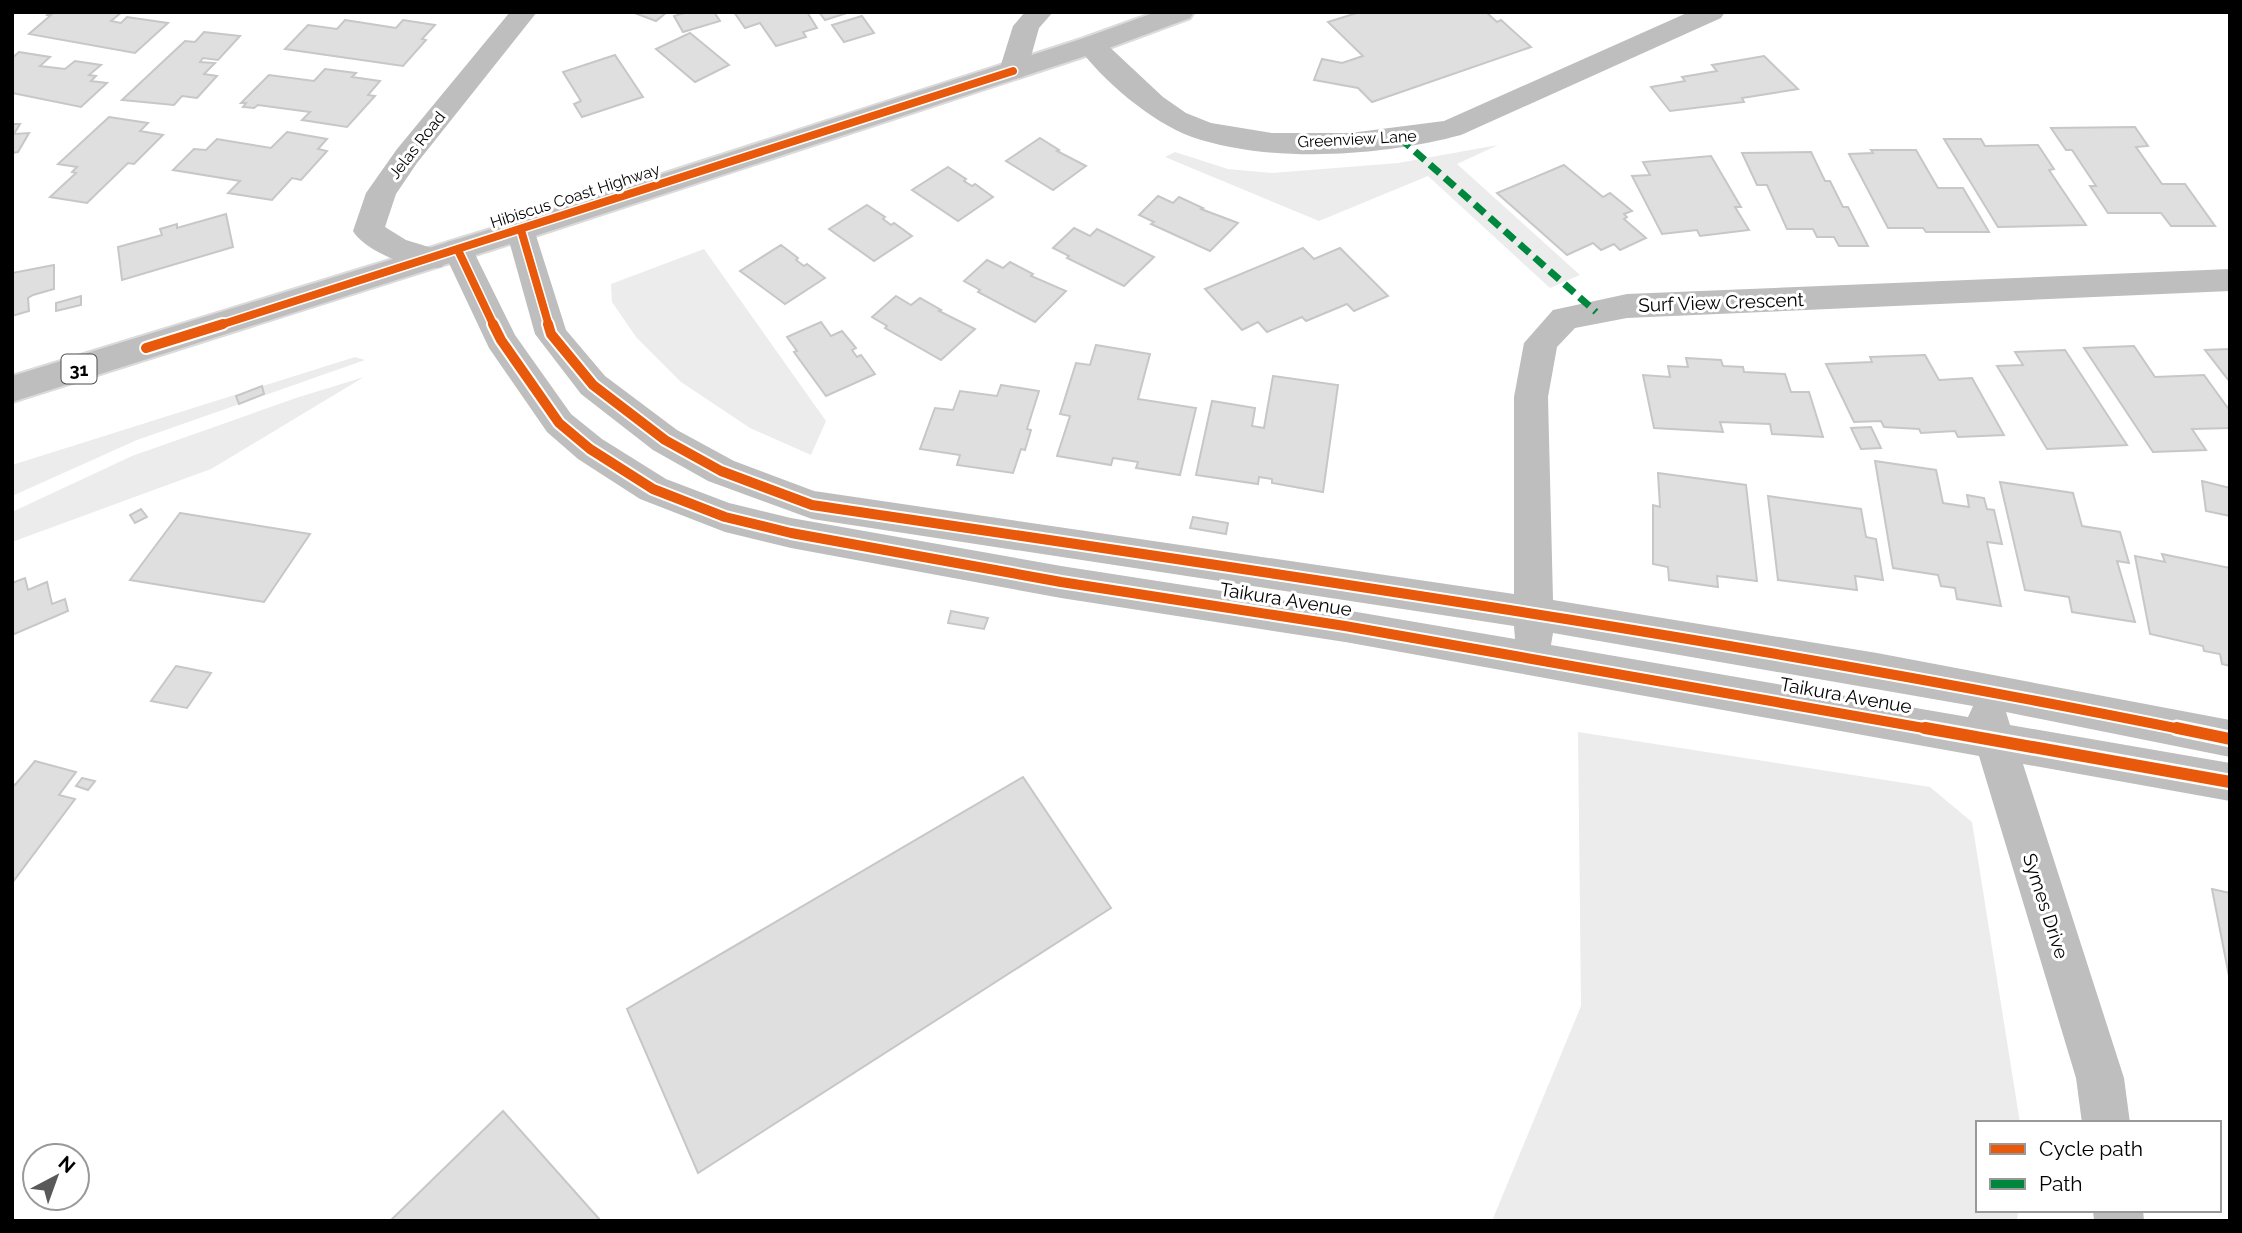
<svg xmlns="http://www.w3.org/2000/svg" width="2242" height="1233" font-family="Raleway,sans-serif">
  <rect width="100%" height="100%" fill="#fff"/>
  <!-- green -->
  <g fill="#ececec">
    <path d="M1498,145l-41,19 123,111 -30,13 -122,-112 -109,45 -154,-64 10,-5 53,17 44,4 126,-10z"/>
    <path d="M704,249l122,172 -15,34 -61,-27 -69,-46 -45,-45 -24,-35 -1,-18z"/>
    <path d="M355,357l10,3 -228,80 -125,56v-31z"/>
    <path d="M364,377l-153,92 -199,73v-30l120,-56 164,-58z"/>
    <path d="M1578,732l352,55 42,35 48,301h-42v87h40l-1,11h-525l89,-215z"/>
  </g>
  <!-- building -->
  <g fill="#dfdfdf" stroke="#c7c7c7" stroke-width="2">
    <path d="M49,12h73l-11,9 10,2 6,-6 41,6 -33,30 -106,-19 22,-19h-4z"/>
    <path d="M632,12h35l-11,9z"/>
    <path d="M688,12h26l6,9 -37,11 -9,-16z"/>
    <path d="M734,12h73l10,16 -14,4 3,5 -30,9 -16,-23 -15,5z"/>
    <path d="M819,12h31l-25,8z"/>
    <path d="M1360,12h126l11,10 4,-2 30,27 -159,55 -14,-14 -44,-8 8,-21 20,4 21,-7 -35,-34z"/>
    <path d="M862,16l12,17 -30,9 -12,-17z"/>
    <path d="M345,20l51,8 7,-8 32,5 -13,14 4,1 -23,26 -118,-17 23,-24 29,4z"/>
    <path d="M204,32l36,4 -22,24 -15,-2 -3,4 15,1 -11,11 13,2 -20,22 -15,-2 -8,9 -52,-5 63,-59 10,1z"/>
    <path d="M690,33l39,32 -34,17 -39,-33z"/>
    <path d="M19,52l31,5 -10,9 25,3 10,-8 26,4 -12,10 7,1 -5,5 16,2 -26,24 -69,-14v-35z"/>
    <path d="M615,55l28,42 -61,20 -8,-13 7,-3 -18,-29z"/>
    <path d="M1764,56l34,33 -56,9 2,4 -74,9 -19,-24 34,-6 -3,-4 35,-6 -5,-6z"/>
    <path d="M325,69l31,4 -4,4 28,4 -12,14 7,1 -28,31 -45,-7 8,-8 -52,-7 -4,3 -11,-1 3,-4h-5l28,-28 45,6z"/>
    <path d="M109,117l39,6 -8,8 23,4 -29,29 -6,-1 -41,40 -37,-6 26,-24 -4,-1 5,-5 -19,-3z"/>
    <path d="M12,124h8l-6,10 15,-1 -11,19 -6,1z"/>
    <path d="M2135,127l13,19 -12,1 26,37h23l30,42h-44l-10,-13h-53l-18,-27h6l-24,-36h-6l-15,-22z"/>
    <path d="M287,132l40,7 -9,10 9,2 -26,29 -9,-2 -20,22 -44,-7 12,-12 -67,-11 21,-21 12,1 11,-11 54,9z"/>
    <path d="M1040,138l19,12 -2,1 29,15 -33,24 -47,-29z"/>
    <path d="M1944,139h37l4,7 53,-1 16,24 -5,1 37,55 -88,2z"/>
    <path d="M1871,150h45l22,38h25l26,44h-63l-3,-4h-35l-39,-74 24,-1z"/>
    <path d="M1811,152l14,29h5l13,26h5l20,39h-29l-5,-9h-17l-4,-8h-26l-20,-44h-10l-15,-32z"/>
    <path d="M1711,156l30,51h-6l14,23 -49,6 -3,-6 -35,4 -30,-58 18,-1 -7,-13z"/>
    <path d="M1564,165l39,32 7,-4 22,18 -8,3 3,3 -3,2 22,19 -26,12 -6,-6 -13,6 -8,-7 -26,12 -70,-62z"/>
    <path d="M948,167l18,12 -2,2 8,5 3,-2 18,13 -35,24 -46,-31z"/>
    <path d="M1158,196l15,7 6,-6 24,11 -2,1 37,14 -28,28 -59,-27 3,-2 -15,-7z"/>
    <path d="M867,205l18,12 -2,2 8,6 3,-2 18,13 -38,25 -45,-32z"/>
    <path d="M226,214l7,33 -111,33 -4,-33 44,-12 -2,-6 17,-5v4z"/>
    <path d="M1074,228l16,8 7,-7 57,28 -30,29 -57,-28 2,-2 -16,-8z"/>
    <path d="M781,245l17,13 -2,2 8,6 3,-2 18,14 -40,26 -45,-33z"/>
    <path d="M1303,248l11,11 26,-11 48,48 -34,15 -7,-7 -41,17 -4,-4 -35,15 -9,-10 -16,8 -37,-41z"/>
    <path d="M987,260l16,8 7,-6 23,12 -2,2 35,15 -31,31 -57,-30 2,-2 -16,-9z"/>
    <path d="M54,265v24l-21,6 -5,3 1,13 -17,5v-43z"/>
    <path d="M81,296v9l-25,6v-8z"/>
    <path d="M896,296l15,9 9,-7 21,12 -2,1 36,18 -34,31 -56,-32 2,-2 -15,-9z"/>
    <path d="M821,322l10,14 11,-5 14,17 -4,2 5,7 4,-2 14,19 -49,22 -32,-44 3,-1 -10,-14z"/>
    <path d="M1096,345l54,9 -12,45 58,9 -16,67 -44,-7 2,-6 -25,-4 -2,7 -54,-9 13,-40 -10,-2 16,-51 14,2z"/>
    <path d="M2134,346l21,31 49,-2 26,36v17l-38,1 14,21 -53,2 -69,-104z"/>
    <path d="M2230,349v33l-25,-32z"/>
    <path d="M2065,350l62,95 -80,4 -50,-83 26,-1 -8,-13z"/>
    <path d="M1925,355l14,25 33,-2 32,57 -46,2 -3,-6 -34,2 -2,-4 -35,-2 -3,-6 -27,1 -28,-58 46,-2 -2,-5z"/>
    <path d="M1686,358l35,2 2,6 20,1 1,5 41,2 6,18h18l14,45 -51,-3 -2,-10 -50,-2 3,10 -69,-4 -11,-53 27,2 -2,-11 20,1z"/>
    <path d="M1273,376l65,9 -15,107 -51,-9v-4l-13,-2 -1,7 -62,-9 16,-74 43,7 -3,18 12,2z"/>
    <path d="M1001,385l38,6 -12,38 4,1 -6,20 -4,-1 -8,24 -56,-8 3,-10 -40,-6 15,-41 18,2 7,-19 37,5z"/>
    <path d="M262,386l2,8 -25,10 -3,-8z"/>
    <path d="M1871,427l10,21 -20,1 -10,-21z"/>
    <path d="M1875,461l61,9 7,33 26,4 -2,-12 17,3 3,11 7,1 8,34 -15,-2 14,64 -44,-7 -2,-11 -14,-2 -3,-11 -45,-7z"/>
    <path d="M1658,473l88,12 11,96 -40,-5 1,11 -49,-7 -1,-13 -15,-3v-59l7,2z"/>
    <path d="M2202,481l28,7v28l-24,-5z"/>
    <path d="M2000,482l73,11 9,33 38,6 9,31 -12,-2 18,61 -63,-10 -3,-15 -44,-7z"/>
    <path d="M1768,496l93,13 5,28 10,2 7,41 -28,-4 2,14 -79,-10z"/>
    <path d="M141,509l6,8 -12,6 -5,-8z"/>
    <path d="M180,513l130,21 -46,68 -134,-22z"/>
    <path d="M1193,517l35,6 -2,11 -36,-6z"/>
    <path d="M2162,554l68,14v98l-8,-2 -2,-10 -16,-3 -1,-5 -53,-12 -15,-78 30,6z"/>
    <path d="M25,578l3,12 19,-8 5,22 13,-5 3,12 -56,24v-52z"/>
    <path d="M951,611l37,7 -4,11 -36,-6z"/>
    <path d="M176,666l35,7 -24,35 -36,-7z"/>
    <path d="M35,761l41,11 -17,23 16,4 -63,84v-99l3,1z"/>
    <path d="M1023,777l88,131 -413,265 -71,-164z"/>
    <path d="M82,778l13,3 -7,9 -12,-4z"/>
    <path d="M2212,889l18,4v88z"/>
    <path d="M503,1111l98,110h-211z"/>
  </g>
  <g fill="none" stroke-linecap="round" stroke-linejoin="round">
    <!-- primary casing -->
    <g stroke="#dbdbdb" stroke-width="4">
      <path id="primary" d="M1156,12h38l-4,6 -89,33 -569,186 -520,165v-26l498,-153 571,-184z"/>
    </g>
    <!-- minor -->
    <g fill="#bebebe" fill-rule="evenodd">
      <path d="M510,12h27l-120,151 -21,31 -11,33 21,13 36,11 4,7 -4,-8 5,-8 11,-3 11,3 46,93 56,79 31,25 64,40 63,24 62,15 270,48 284,44 170,29 -1,-13 -702,-107 -104,-38 -55,-31 -72,-56 -46,-60 -29,-104 4,-7 11,-3 11,3 34,107 39,46 72,54 57,31 80,30 700,103v-197l10,-54 29,-33 74,-16 603,-25v22l-603,27 -52,10 -18,19 -9,50 5,203 324,53 353,67v37l-224,-45 4,13 220,38v38l-207,-37 101,314 6,45h-48l-6,-45 -97,-322 -634,-114 -284,-44 -270,-50 -66,-16 -85,-33 -62,-40 -31,-27 -58,-84 -42,-89 -5,8c-23,6 -77,-15 -89,-36l13,-38 31,-44zM1553,633l420,73 -5,11 -417,-72z"/>
      <path d="M1025,12h28l-14,16 -12,43 -4,6 -10,2 -10,-2 -4,-6 14,-45z"/>
      <path d="M1689,12h36l-4,6 -260,117c-78,21 -191,29 -269,2 -39,-14 -91,-57 -115,-92l4,-6 10,-2 10,2 62,58 23,16 25,10 61,10h78l94,-12z"/>
      <path d="M2093,1210h50l1,11h-50z"/>
    </g>
    <!-- primary -->
    <use href="#primary" fill="#bebebe" fill-rule="evenodd"/>
    <!-- quiet -->
    <path stroke="#00873e" stroke-width="7" stroke-dasharray="13 7" stroke-linecap="butt" d="M1400,138l196,174"/>
    <!-- cycleway-far2 casing -->
    <g stroke="#fff" stroke-width="11">
      <g id="cycleway-far2">
        <path d="M521,230l28,96"/>
        <path d="M458,250l36,76"/>
        <path d="M217,326l796,-255"/>
      </g>
    </g>
    <!-- cycleway-far1 casing -->
    <g stroke="#fff" stroke-width="14">
      <g id="cycleway-far1">
        <path d="M493,324l8,16 58,83 31,26 63,40 72,28 66,16 270,49 284,44 590,104"/>
        <path d="M548,324l3,10 42,51 72,55 56,31 91,34c459,68 918,133 1373,225"/>
        <path d="M146,348l77,-24"/>
      </g>
    </g>
    <!-- cycleway casing -->
    <g stroke="#fff" stroke-width="17">
      <g id="cycleway">
        <path d="M1925,728l305,54"/>
        <path d="M2177,728l53,11"/>
      </g>
    </g>
    <!-- cycleway-far2 -->
    <use href="#cycleway-far2" stroke="#e8590c" stroke-width="8"/>
    <!-- cycleway-far1 -->
    <use href="#cycleway-far1" stroke="#e8590c" stroke-width="10"/>
    <!-- cycleway -->
    <use href="#cycleway" stroke="#e8590c" stroke-width="12"/>
  </g>
  <g text-anchor="middle" dominant-baseline="central" stroke-width="6" stroke-linejoin="round" paint-order="stroke">
    <!-- far-street labels -->
    <g font-size="16" fill="#000" stroke="#fff">
      <text transform="translate(1357 139) rotate(-3)">Greenview Lane</text>
      <text transform="translate(417 145) rotate(-52)">Jelas Road</text>
      <text transform="translate(575 196) rotate(-18)">Hibiscus Coast Highway</text>
    </g>
    <!-- shield labels -->
    <rect fill="#fff" stroke="#4c4c4c" stroke-width="2" x="61.5" y="354.5" width="35" height="29" rx="5"/>
    <g font-size="18" font-weight="bold" fill="#000">
      <text x="79" y="369">31</text>
    </g>
    <!-- street labels -->
    <g font-size="19" fill="#000" stroke="#fff">
      <text transform="translate(1721 302) rotate(-2)">Surf View Crescent</text>
      <text transform="translate(1286 599) rotate(9)">Taikura Avenue</text>
      <text transform="translate(1846 695) rotate(10)">Taikura Avenue</text>
      <text transform="translate(2046 906) rotate(72)">Symes Drive</text>
    </g>
  </g>
  <!-- border -->
  <rect width="2242" height="1233" fill="none" stroke="#000000" stroke-width="28"/>
  <!-- legend -->
  <rect x="1976" y="1121" width="245" height="91" fill="#ffffff" stroke="#999999" stroke-width="2"/>
  <rect x="1990" y="1144" width="35" height="10" fill="#e8590c" stroke="#999999" stroke-width="2"/>
  <text x="2039" y="1156" font-size="21" fill="#000000">Cycle path</text>
  <rect x="1990" y="1179" width="35" height="10" fill="#00873e" stroke="#999999" stroke-width="2"/>
  <text x="2039" y="1191" font-size="21" fill="#000000">Path</text>
  <!-- north arrow -->
  <g transform="translate(56 1177) rotate(41)"><circle r="33" fill="#ffffff" stroke="#999999" stroke-width="2"/>
  <path d="M0-5L12 26L0 18L-12 26Z" fill="#595959"/>
  <text y="-10" font-size="19" font-weight="bold" text-anchor="middle" fill="#000000">N</text>
  </g>
</svg>
